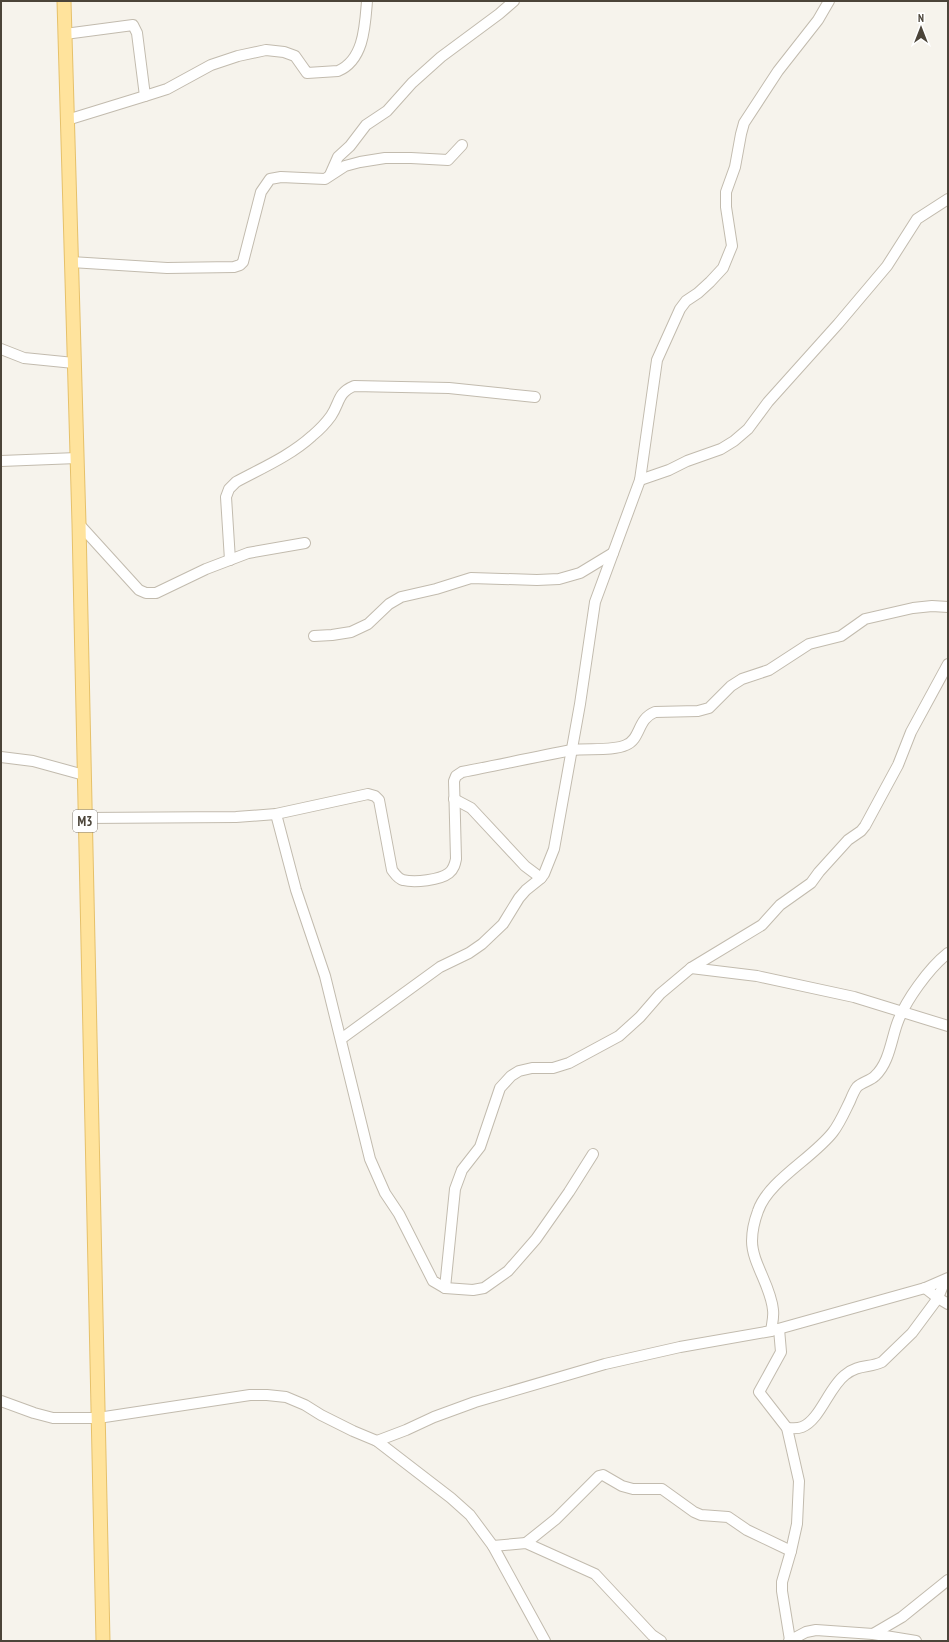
<svg xmlns="http://www.w3.org/2000/svg" width="949" height="1642" font-family="'PT Sans Narrow',sans-serif">
  <rect width="100%" height="100%" fill="#f6f3ec"/>
  <g fill="none" stroke-linecap="round" stroke-linejoin="round">
    <!-- minor casing -->
    <g stroke="#c2bbae" stroke-width="12">
      <g id="minor">
        <path d="M65,34l68,-9 4,8 8,63 22,-7 44,-24 27,-9 28,-6 18,2 11,4 12,17 31,-2c26,-11 27,-45 29,-70"/>
        <path d="M67,120l78,-24"/>
        <path d="M330,175l8,-18 12,-11 16,-21 21,-14 25,-28 29,-26 58,-43 15,-13"/>
        <path d="M71,262l96,6 67,-1 6,-2 3,-3 18,-70 9,-13 11,-2 44,2 20,-13 15,-4 25,-4h26l37,2 14,-15"/>
        <path d="M1,349l23,9 50,5"/>
        <path d="M1,461l76,-3"/>
        <path d="M640,480l29,-10 18,-9 34,-12 13,-8 14,-12 20,-27 70,-78 49,-58 30,-47 31,-20"/>
        <path d="M79,524l60,66 7,3h10l50,-24 42,-16 57,-10"/>
        <path d="M230,560l-4,-63 3,-8 7,-7c26,-14 54,-26 76,-46 6,-5 14,-13 19,-20 9,-13 6,-23 23,-30l95,2 86,9"/>
        <path d="M314,636l18,-1 19,-3 17,-8 21,-20 12,-7 35,-8 35,-11 66,2 22,-1 21,-6 33,-20"/>
        <path d="M1,757l32,4 51,14"/>
        <path d="M454,799l17,9 54,58 16,12"/>
        <path d="M276,814l20,76 29,86 45,183 15,34 14,21 34,67 12,7 28,2 11,-2 24,-17 28,-32 33,-47 24,-38"/>
        <path d="M85,818l151,-1 40,-3 92,-20 7,2 4,4 13,70c3,4 6,9 11,10 12,3 37,0 46,-7 5,-4 6,-9 7,-14l-2,-78 2,-5 6,-4c36,-7 73,-15 110,-22 15,-2 42,1 54,-5 15,-6 11,-26 29,-33l43,-1 11,-3 22,-22 11,-7 27,-9 40,-26 32,-8 24,-17 48,-11 19,-2 16,1"/>
        <path d="M691,968l66,8 97,21 94,29"/>
        <path d="M341,1039l99,-72 29,-14 13,-9 21,-20 16,-26 7,-8 15,-12 3,-4 10,-25 26,-145 15,-102 45,-122 17,-120 23,-51 6,-8 12,-8 12,-11 13,-14 9,-22 -6,-39v-15l9,-25 6,-33 3,-11 34,-52 40,-51 11,-19"/>
        <path d="M445,1288l10,-99 7,-19 18,-23 20,-59 11,-12 8,-5 13,-3h21l16,-5 50,-27 21,-19 20,-23 31,-26 71,-43 18,-20 31,-22 8,-11 29,-32 13,-9 4,-5 33,-61 13,-33 37,-68"/>
        <path d="M925,1288l13,10 10,6"/>
        <path d="M779,1329l2,23 -22,40 28,36 12,53 -2,43 -6,27 -9,31v9l8,49"/>
        <path d="M771,1331c1,-7 3,-14 2,-21 -2,-24 -21,-47 -21,-69 0,-9 3,-22 6,-30 10,-30 55,-53 75,-79 7,-9 12,-21 17,-31 2,-5 4,-10 7,-14 5,-5 13,-6 18,-11 14,-13 16,-35 22,-52 8,-23 32,-56 51,-71"/>
        <path d="M1,1401l33,12 19,5h45l152,-23h17l19,2 19,8 16,10 32,16 24,10 74,57 19,17 23,31 52,95"/>
        <path d="M787,1428c5,0 10,1 15,-1 18,-7 27,-40 43,-52 13,-11 25,-7 37,-13l30,-29 26,-35 7,-18"/>
        <path d="M377,1441l29,-11 28,-13 41,-15 130,-38 75,-17 91,-16 154,-43 23,-10"/>
        <path d="M526,1543l30,-24 43,-43 4,-1 19,11 11,3h29l32,23 7,3 27,2 19,13 44,21"/>
        <path d="M493,1546l33,-3 69,31 57,61 9,6"/>
        <path d="M873,1634l43,7"/>
        <path d="M789,1641l17,-9 10,-2 57,4 29,-17 46,-37"/>
      </g>
    </g>
    <!-- major casing -->
    <g stroke="#e6c16a" stroke-width="15">
      <path id="major" d="M64,1l15,523 24,1117"/>
    </g>
    <!-- minor -->
    <use href="#minor" stroke="#fff" stroke-width="10"/>
    <!-- major -->
    <use href="#major" stroke="#ffe39c" stroke-width="13"/>
  </g>
  <g text-anchor="middle" dominant-baseline="central" stroke-width="4" stroke-linejoin="round" paint-order="stroke">
    <!-- shield labels -->
    <rect fill="#fff" stroke="#817c74" stroke-width="1" x="73" y="810" width="24" height="22" rx="3"/>
    <g font-size="13" font-weight="bold" fill="#4b4439">
      <text x="85" y="821">M3</text>
    </g>
  </g>
  <!-- border -->
  <rect width="949" height="1642" fill="none" stroke="#4b4439" stroke-width="4"/>
  <!-- north arrow -->
  <g transform="translate(921 28)" stroke="#ffffff" stroke-width="3" paint-order="stroke">
  <path d="M0-3L7 15L0 10L-7 15Z" fill="#4b4439"/>
  <text y="-6" font-size="11" font-weight="bold" text-anchor="middle" fill="#4b4439">N</text>
  </g>
</svg>
